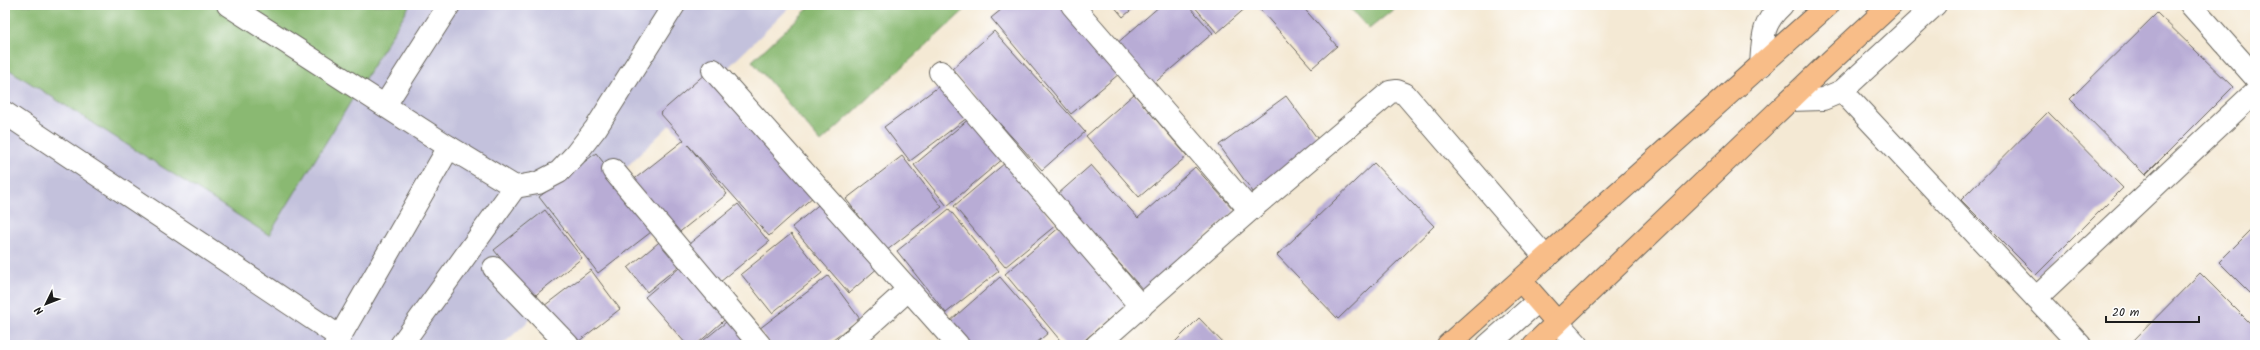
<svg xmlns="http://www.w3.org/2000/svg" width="2260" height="350" font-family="Kalam,sans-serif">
  <rect width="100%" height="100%" fill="#fff"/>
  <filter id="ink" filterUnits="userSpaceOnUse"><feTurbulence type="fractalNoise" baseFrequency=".025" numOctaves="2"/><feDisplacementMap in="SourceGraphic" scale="8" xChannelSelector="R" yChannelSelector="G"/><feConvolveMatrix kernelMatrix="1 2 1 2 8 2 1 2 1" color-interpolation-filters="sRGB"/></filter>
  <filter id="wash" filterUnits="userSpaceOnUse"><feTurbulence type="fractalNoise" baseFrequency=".012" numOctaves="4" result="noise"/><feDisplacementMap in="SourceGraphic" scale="16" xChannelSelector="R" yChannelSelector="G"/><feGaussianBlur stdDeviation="0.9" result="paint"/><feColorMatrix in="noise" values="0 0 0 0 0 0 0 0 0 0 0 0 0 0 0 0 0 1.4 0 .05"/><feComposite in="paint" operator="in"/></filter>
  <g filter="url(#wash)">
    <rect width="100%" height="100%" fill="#f4e9d4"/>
    <!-- industrial -->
    <path fill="#c3c1dc" d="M5,5h787l-284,278 25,34 -31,28h-497z"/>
    <!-- forest -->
    <g fill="#8ab972" stroke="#536a47">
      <path d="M5,5h405l-141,230 -264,-168z"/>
      <path d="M812,5h158l-149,137 -69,-81z"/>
      <path d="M1347,5h52l-30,24z"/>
    </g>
    <g id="blocks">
      <!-- building -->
      <g fill="#b8acd5">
        <path d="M1007,5h55l57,69 -48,40 -80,-96z"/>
        <path d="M1113,5h24l-14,12z"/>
        <path d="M1161,5h27l25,28 -62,53 -36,-41z"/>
        <path d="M1193,5h56l-32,28z"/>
        <path d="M1256,5h45l36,41 -25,22z"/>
        <path d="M2157,13l76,74 -88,88 -75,-76z"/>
        <path d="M994,31l91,101 -43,38 -91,-100z"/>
        <path d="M706,73l109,122 -46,41 -81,-91 39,49 -51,41 -44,-54 52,-41 -24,-27z"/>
        <path d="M942,84l25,34 -57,43 -26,-34z"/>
        <path d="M1134,94l53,62 -48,41 -53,-61z"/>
        <path d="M1286,96l34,46 -67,50 -34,-47z"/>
        <path d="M2048,112l75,76 -87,87 -75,-75z"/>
        <path d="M970,118l34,40 -57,48 -33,-41z"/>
        <path d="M596,153l59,76 -57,44 -59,-76z"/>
        <path d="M902,156l40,51 -56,44 -40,-52z"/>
        <path d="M1005,163l51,62 -51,42 -51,-61z"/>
        <path d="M1374,163l60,63 -96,93 -61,-64z"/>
        <path d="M1091,165l47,53 57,-51 40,44 -91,80 -86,-97z"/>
        <path d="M823,201l57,65 -31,27 -57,-66z"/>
        <path d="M738,204l31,38 -49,40 -31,-38z"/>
        <path d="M949,209l50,62 -53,42 -49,-62z"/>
        <path d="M545,210l37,48 -50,40 -38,-48z"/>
        <path d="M1061,226l65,79 -47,40h-15l-59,-71z"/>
        <path d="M2255,226v72l-36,-36z"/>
        <path d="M791,234l31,39 -50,40 -31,-39z"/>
        <path d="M664,238l20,24 -37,30 -19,-24z"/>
        <path d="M685,263l45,52 -34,30h-9l-42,-48z"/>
        <path d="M591,270l29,39 -46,36 -30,-39z"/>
        <path d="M2200,273l55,55v17h-126z"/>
        <path d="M828,276l32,43 -35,26h-54l-12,-16z"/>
        <path d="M1000,277l48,56 -14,12h-65l-20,-23z"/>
        <path d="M731,318l21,27h-54z"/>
        <path d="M1199,318l26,27h-53z"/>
      </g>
    </g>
  </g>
  <g filter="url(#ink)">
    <use href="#blocks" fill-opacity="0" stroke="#68645c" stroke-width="1"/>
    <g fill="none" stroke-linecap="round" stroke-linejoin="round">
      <!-- minor casing -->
      <g stroke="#68645c" stroke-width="24">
        <g id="minor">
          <path d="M228,5l221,142 66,40 23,-4 21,-11 16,-17 21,-27 78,-123"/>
          <path d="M1072,5l178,205"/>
          <path d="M2191,5l64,72"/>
          <path d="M1761,66c2,-27 0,-42 21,-61"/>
          <path d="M713,70l245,275"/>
          <path d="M940,72l201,235"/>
          <path d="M1842,91l238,254"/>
          <path d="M1790,100l33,-1 19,-8 93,-86"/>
          <path d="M385,105l64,-100"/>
          <path d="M5,113l335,224"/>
          <path d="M613,170l147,175"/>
          <path d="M494,268l74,77"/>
          <path d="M2036,298l219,-206"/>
          <path d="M1557,322l21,23"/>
          <path d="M335,345l114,-198"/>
          <path d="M401,345l114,-158"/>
          <path d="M847,345l62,-56"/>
          <path d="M1097,345l153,-135 140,-118 7,-1 8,3 141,164"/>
          <path d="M1488,345l50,-44"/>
        </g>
      </g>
      <!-- major casing -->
      <g stroke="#68645c" stroke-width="24">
        <g id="major">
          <path d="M1521,281l36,41"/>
          <path d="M1448,345l380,-340"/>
          <path d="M1534,345l287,-275 70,-65"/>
        </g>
      </g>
      <!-- minor -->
      <use href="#minor" stroke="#fff" stroke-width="22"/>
      <!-- major -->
      <use href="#major" stroke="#f8bd88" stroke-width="22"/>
    </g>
  </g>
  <!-- margin -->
  <rect width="2260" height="350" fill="none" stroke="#fff" stroke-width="20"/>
  <!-- north arrow -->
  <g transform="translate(46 304) rotate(227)" stroke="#ffffff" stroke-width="3" paint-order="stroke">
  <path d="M0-3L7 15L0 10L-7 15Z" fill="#1c1c1c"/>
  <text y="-6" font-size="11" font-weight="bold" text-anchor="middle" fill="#1c1c1c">N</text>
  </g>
  <!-- scale -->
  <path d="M2106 316v6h93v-6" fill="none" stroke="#1c1c1c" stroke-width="2"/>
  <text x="2112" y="316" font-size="12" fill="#1c1c1c" stroke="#ffffff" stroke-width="3" paint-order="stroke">20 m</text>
</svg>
